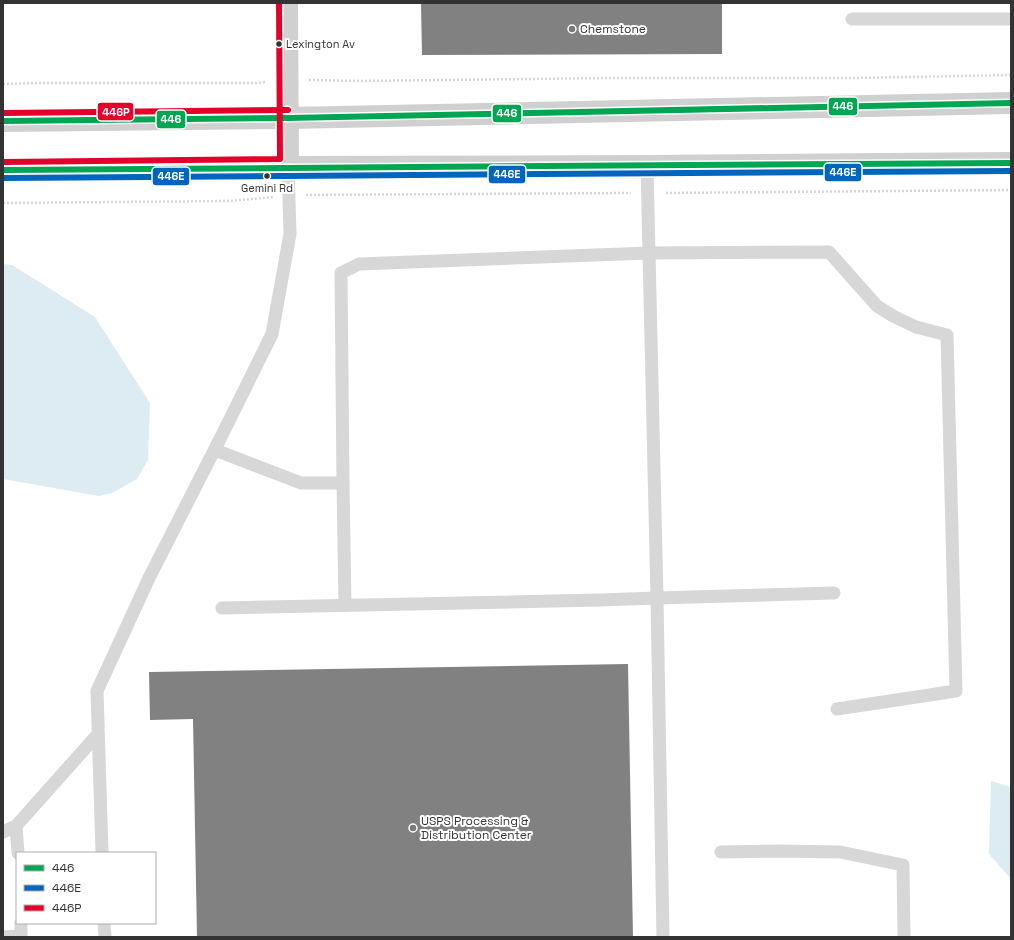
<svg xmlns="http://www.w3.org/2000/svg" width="1014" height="940" font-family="'Space Grotesk',sans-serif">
  <rect width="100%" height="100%" fill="#fff"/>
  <!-- water -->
  <g fill="#ddebf3">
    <path d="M3,264l9,1 83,52 55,86 -2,57 -11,19 -25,14 -13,3 -96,-17z"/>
    <path d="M991,781l20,6v92l-22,-25z"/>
  </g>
  <!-- building -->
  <g fill="#818181">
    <path d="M421,3h301v51l-300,1z"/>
    <path d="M628,664l5,273h-436l-4,-218 -43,1 -1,-48z"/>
  </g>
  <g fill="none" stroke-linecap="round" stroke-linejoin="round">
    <!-- path -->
    <g stroke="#d6d6d6" stroke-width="2.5" stroke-dasharray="2 2" stroke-linecap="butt">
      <path d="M309,80l51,1 249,-3h245l157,-3"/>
      <path d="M3,84l38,-1h215l10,-1"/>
      <path d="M666,193l345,-3"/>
      <path d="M306,195l325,-2"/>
      <path d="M3,203l227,-2 43,-4"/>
    </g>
    <!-- lane -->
    <g stroke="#d7d7d7" stroke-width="13">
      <path d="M852,19h159"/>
      <path d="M647,166l10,432 177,-5"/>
      <path d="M215,450l86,33h42"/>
      <path d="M345,605l-2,-122 -2,-210 18,-9 290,-11 180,-1 48,54 16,10 23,11 31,8 9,356 -119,18"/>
      <path d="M222,608l378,-8 57,-2 6,339"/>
      <path d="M16,826l2,27"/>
      <path d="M3,832l13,-6 82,-92"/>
      <path d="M721,852l60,-1 59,1 63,13 1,72"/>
      <path d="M102,853l-5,-162 52,-113 74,-145 49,-99 18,-100 -2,-67"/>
      <path d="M21,923v14"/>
      <path d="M104,923l1,14"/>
      <path d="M3,937l18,-1"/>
    </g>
    <!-- secondary -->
    <g stroke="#d0d0d0" stroke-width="22">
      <path d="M287,3l1,164"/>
      <path d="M3,121l285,-3 723,-15"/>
      <path d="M3,170l285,-3 359,-1 364,-3"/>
    </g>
    <!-- bus-1 casing -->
    <g stroke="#fff" stroke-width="9">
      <g id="bus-1">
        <path d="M3,121l285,-3 723,-15"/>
        <path d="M3,170c336,-4 672,-4 1008,-7"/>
      </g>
    </g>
    <!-- bus-2 casing -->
    <g stroke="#fff" stroke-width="9">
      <path id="bus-2" d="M3,178c336,-4 672,-4 1008,-7"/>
    </g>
    <!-- bus-3 casing -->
    <g stroke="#fff" stroke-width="9">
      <g id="bus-3">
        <path d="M3,113l285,-3"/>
        <path d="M3,162l277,-3 -1,-156"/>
      </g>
    </g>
    <!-- bus-1 -->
    <use href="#bus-1" stroke="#00a651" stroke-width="6"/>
    <!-- bus-2 -->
    <use href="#bus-2" stroke="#0065bd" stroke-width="6"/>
    <!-- bus-3 -->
    <use href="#bus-3" stroke="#e4002b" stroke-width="6"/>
  </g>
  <!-- markers -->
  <g fill="#7a7a7a" stroke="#fff" stroke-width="1.5">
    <circle cx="572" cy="29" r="4"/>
    <circle cx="413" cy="828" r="4"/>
  </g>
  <g fill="#333" stroke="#fff" stroke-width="1.5">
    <circle cx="279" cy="44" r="3.5"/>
    <circle cx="267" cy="176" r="3.5"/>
  </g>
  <g text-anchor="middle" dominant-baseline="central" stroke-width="4" stroke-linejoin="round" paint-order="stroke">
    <!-- bus labels -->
    <g font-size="11" fill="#333" stroke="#fff" text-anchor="start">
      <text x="286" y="44">Lexington Av</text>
      <text x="267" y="188" text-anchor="middle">Gemini Rd</text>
    </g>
    <!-- poi labels -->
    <g font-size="12" fill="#333" stroke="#fff" text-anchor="start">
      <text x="580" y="29">Chemstone</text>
      <text x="421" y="821">USPS Processing &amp;<tspan x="421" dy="14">Distribution Center</tspan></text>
    </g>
  </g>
  <g stroke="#fff" stroke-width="1.5">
    <rect x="828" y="97" width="30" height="19" rx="4" fill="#00a651"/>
    <rect x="97" y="102" width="37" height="19" rx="4" fill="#e4002b"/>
    <rect x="492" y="104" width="30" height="19" rx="4" fill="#00a651"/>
    <rect x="156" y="110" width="30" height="19" rx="4" fill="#00a651"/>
    <rect x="824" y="163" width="38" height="19" rx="4" fill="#0065bd"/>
    <rect x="488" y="165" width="38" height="19" rx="4" fill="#0065bd"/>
    <rect x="152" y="167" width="38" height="19" rx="4" fill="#0065bd"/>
  </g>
  <g font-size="11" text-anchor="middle" font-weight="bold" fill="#fff">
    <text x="843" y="110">446</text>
    <text x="116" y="116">446P</text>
    <text x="507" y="117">446</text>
    <text x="171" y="123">446</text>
    <text x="843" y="176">446E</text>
    <text x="507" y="178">446E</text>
    <text x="171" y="180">446E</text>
  </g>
  <!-- border -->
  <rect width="1014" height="940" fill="none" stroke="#333333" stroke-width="8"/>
  <!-- legend -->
  <rect x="16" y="852" width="140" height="72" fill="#ffffff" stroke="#adadad"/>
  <rect x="24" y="865" width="20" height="6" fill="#00a651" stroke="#adadad"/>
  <text x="52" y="872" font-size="12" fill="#333333">446</text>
  <rect x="24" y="885" width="20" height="6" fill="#0065bd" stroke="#adadad"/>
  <text x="52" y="892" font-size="12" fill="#333333">446E</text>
  <rect x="24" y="905" width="20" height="6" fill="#e4002b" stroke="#adadad"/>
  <text x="52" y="912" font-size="12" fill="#333333">446P</text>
</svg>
